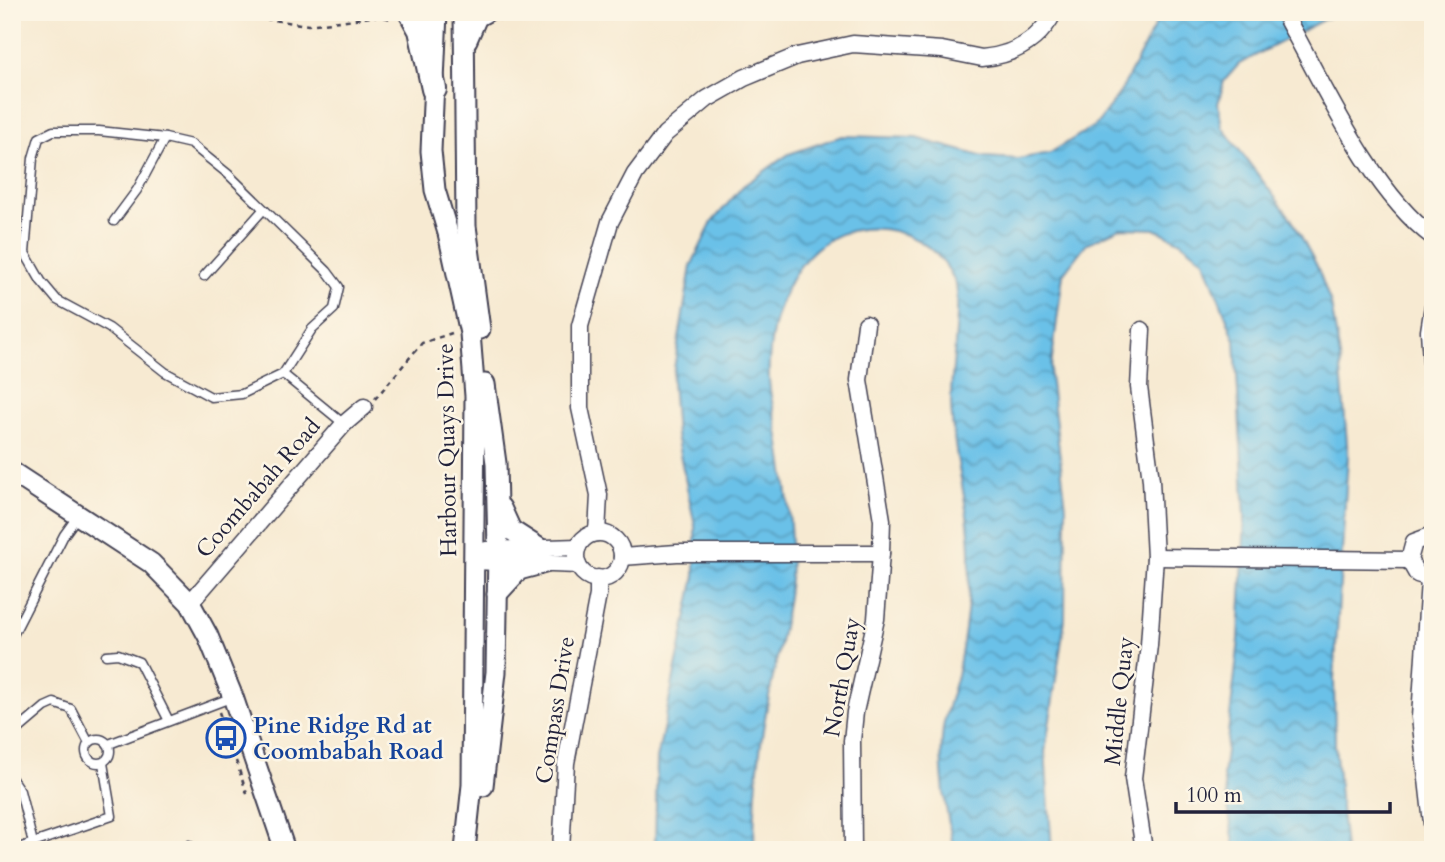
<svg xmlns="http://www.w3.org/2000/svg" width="1445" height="862" font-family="Cardo,serif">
  <defs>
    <pattern id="water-waves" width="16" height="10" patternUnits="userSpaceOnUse" patternTransform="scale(1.75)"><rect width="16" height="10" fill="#6bc1e8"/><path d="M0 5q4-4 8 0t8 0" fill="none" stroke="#589cbd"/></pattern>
  </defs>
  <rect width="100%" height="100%" fill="#fcf5e5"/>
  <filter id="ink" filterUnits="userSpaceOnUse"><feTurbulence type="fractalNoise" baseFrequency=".0143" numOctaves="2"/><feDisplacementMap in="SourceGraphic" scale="14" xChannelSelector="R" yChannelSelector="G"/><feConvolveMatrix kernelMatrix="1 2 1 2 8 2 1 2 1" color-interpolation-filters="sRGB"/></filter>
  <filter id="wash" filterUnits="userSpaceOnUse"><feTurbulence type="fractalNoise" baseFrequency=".00686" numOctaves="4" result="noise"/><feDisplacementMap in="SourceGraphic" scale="28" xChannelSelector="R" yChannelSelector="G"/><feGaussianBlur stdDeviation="1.57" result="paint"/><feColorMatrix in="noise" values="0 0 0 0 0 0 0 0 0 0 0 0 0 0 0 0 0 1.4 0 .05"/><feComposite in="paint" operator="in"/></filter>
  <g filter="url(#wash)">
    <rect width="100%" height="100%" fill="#f7ead2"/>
    <!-- water -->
    <path fill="url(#water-waves)" stroke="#467292" stroke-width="2" d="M1162,12h176l-99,52 -15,17 -6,23 4,23 71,94 24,45 14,38 9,53 8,99 -14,223 1,66 10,105h-110l-12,-74 16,-136 6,-124 -10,-176 -31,-80 -23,-18 -26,-13 -35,-1 -34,16 -23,30 -13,101 16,132 -1,112 -20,133 7,98h-98c-8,-39 -16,-83 -11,-122 3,-18 10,-36 14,-53 8,-38 13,-77 13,-115 1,-55 -19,-108 -19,-163 0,-23 11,-100 4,-115 -16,-37 -53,-57 -93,-53 -64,7 -90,78 -93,134 -2,26 6,49 10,74 7,47 15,95 11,142 -4,44 -15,85 -23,128 -9,46 -13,96 -13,143h-99l2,-91 38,-183v-50l-19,-91 -4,-54 19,-115 21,-44 31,-36 46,-32 53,-18 74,2 68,19 34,2 32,-6 47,-29 24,-33z"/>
  </g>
  <g filter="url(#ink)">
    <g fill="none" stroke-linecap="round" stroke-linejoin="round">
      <!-- service casing -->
      <g stroke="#424052" stroke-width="11">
        <g id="service">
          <path d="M53,131h46l66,7 26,6 37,30 99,97 12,16 -5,22 -22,20 -29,45 -41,20 -31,3 -46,-25 -56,-44 -52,-28 -16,-19 -16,-28 8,-95 6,-20z"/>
          <path d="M114,221l23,-31 28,-52"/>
          <path d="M204,276l59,-66"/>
          <path d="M283,374l61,50"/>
          <path d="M12,637l52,-102 13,-18"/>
          <path d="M106,655l12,-1 21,8 29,57"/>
          <path d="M12,735l33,-28 9,-4 17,6 18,34"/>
          <circle cx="98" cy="751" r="12"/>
          <path d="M109,744l124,-47"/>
          <path d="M12,779l8,12 13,52"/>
          <path d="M189,845l2,5"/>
          <path d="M13,850l99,-34 -9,-53"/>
        </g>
      </g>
      <!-- minor casing -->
      <g stroke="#424052" stroke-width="19">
        <g id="minor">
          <path d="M1283,12c39,69 87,179 150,225"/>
          <path d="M1433,306l-4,25 4,58"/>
          <path d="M1142,330l-3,57 12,93 4,77 -6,88 -16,133 11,72"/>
          <path d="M597,533l2,-38 -19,-87v-82l30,-104 25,-48 30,-40 42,-35 37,-21 53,-22 56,-12 89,6 40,8c32,-3 57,-17 72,-46"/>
          <circle cx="599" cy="556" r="23"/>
          <path d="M1433,535l-19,7 -5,18 8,14 16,5"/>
          <path d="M486,550l92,-3"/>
          <path d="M622,557l55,-4h204"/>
          <path d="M1155,557l254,3"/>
          <path d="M473,561l105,4"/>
          <path d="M1429,580l-9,137 13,115"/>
          <path d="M190,603l154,-179 20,-17"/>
          <path d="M561,850l5,-87 32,-168v-17"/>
          <path d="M853,850l-1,-109 3,-29 21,-93 5,-66 1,-33 -23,-140 7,-56"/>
        </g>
      </g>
      <!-- tertiary casing -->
      <g stroke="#424052" stroke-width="23">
        <g id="tertiary">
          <path d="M437,12l-6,139 4,39 13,43 22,100 5,63 -3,389 -7,65"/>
          <path d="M464,12l2,214 14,103"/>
          <path d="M467,40l10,-23 9,-5"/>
          <path d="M12,472l139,91 39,40 18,33 25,61 52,153"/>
          <path d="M501,508l10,22 28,18"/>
          <path d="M497,594l22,-24 26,-7"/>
          <path d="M483,786l13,-114 2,-122 -2,-87 -11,-79"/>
        </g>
      </g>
      <!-- primary casing -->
      <g stroke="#424052" stroke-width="28">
        <path id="primary" d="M411,12l10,18 13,59"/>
      </g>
      <!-- path -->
      <g stroke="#424052" stroke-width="2.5" stroke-dasharray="5 5" stroke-linecap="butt">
        <path d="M216,12l92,13 70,-9 14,3"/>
        <path d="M499,20l21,-8"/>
        <path d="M375,399l47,-56 30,-10"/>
        <path d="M219,712l8,24"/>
        <path d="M236,761l12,36"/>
      </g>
      <!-- service -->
      <use href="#service" stroke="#fff" stroke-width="8"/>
      <!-- minor -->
      <use href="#minor" stroke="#fff" stroke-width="16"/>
      <!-- tertiary -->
      <use href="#tertiary" stroke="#fff" stroke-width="19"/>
      <!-- primary -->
      <use href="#primary" stroke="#fff" stroke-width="24"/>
    </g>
  </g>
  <!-- icons -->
  <defs>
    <g id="bus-ring" transform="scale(2.0125)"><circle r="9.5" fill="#fcf5e5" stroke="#1a4fb4" stroke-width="1.5"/><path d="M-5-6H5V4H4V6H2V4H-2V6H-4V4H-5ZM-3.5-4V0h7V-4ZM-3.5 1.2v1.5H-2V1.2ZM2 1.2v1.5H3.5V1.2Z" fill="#1a4fb4"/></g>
  </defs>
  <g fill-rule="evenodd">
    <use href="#bus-ring" x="226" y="738"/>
  </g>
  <g text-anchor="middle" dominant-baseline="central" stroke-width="5" stroke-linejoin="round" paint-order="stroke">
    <!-- street labels -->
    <g font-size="23" fill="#22223b" stroke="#fcf5e5">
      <text transform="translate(447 450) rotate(-91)">Harbour Quays Drive</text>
      <text transform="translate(258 488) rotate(-49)">Coombabah Road</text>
      <text transform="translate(842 677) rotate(-80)">North Quay</text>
      <text transform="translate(1119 701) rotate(-84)">Middle Quay</text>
      <text transform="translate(555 710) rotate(-81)">Compass Drive</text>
    </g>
    <!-- transit labels -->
    <g font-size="23" font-weight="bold" fill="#164399" stroke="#fcf5e5" text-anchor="start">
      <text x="253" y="725">Pine Ridge Rd at<tspan x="253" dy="26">Coombabah Road</tspan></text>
    </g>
  </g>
  <!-- margin -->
  <rect width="1445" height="862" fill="none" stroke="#fcf5e5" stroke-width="42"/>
  <!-- scale -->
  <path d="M1176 802v10h214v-10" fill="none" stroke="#22223b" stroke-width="3.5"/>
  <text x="1186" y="802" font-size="21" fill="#22223b" stroke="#fcf5e5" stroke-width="5" paint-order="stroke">100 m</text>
</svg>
